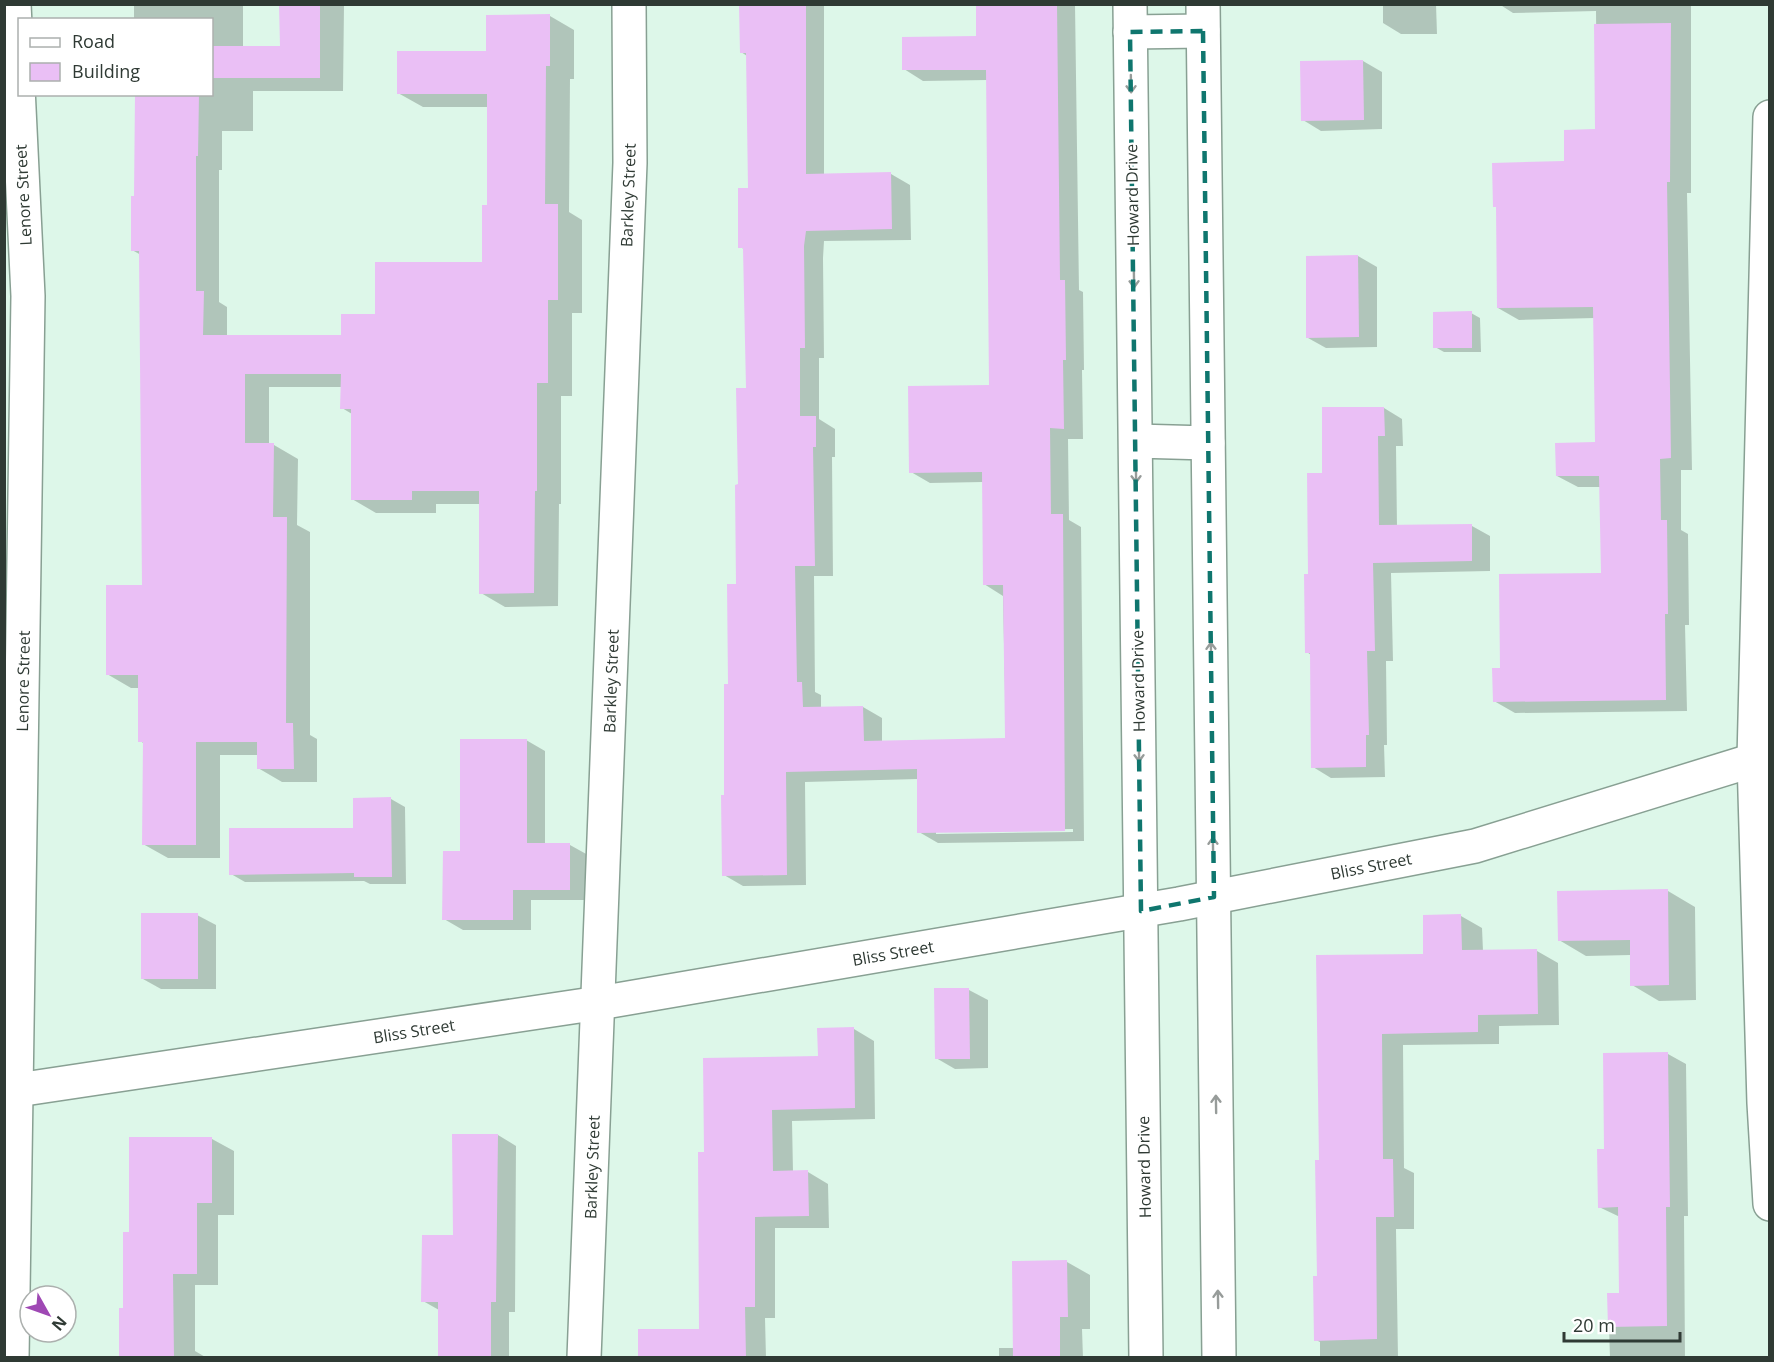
<svg xmlns="http://www.w3.org/2000/svg" width="1774" height="1362" font-family="'Open Sans',sans-serif">
  <rect width="100%" height="100%" fill="#ddf7e9"/>
  <!-- shadow -->
  <g fill="#0003" fill-rule="evenodd">
    <path d="M134,4h109v44l38,-1v-43l63,2 -1,85h-90v40h-31v39h-3v132l8,5v30h115l35,-21 106,-52 6,-58v-99h-66l-25,-14 90,-41 62,-36 24,14v49h-4l-1,133 13,8v93h-10v83h-11v108h-2l-1,102 -53,1 -24,-14v-89h-45v9h-60l-24,-14v-85l-10,-6v-21h-73v58h5l24,14 -1,66 13,7v203l7,4v43h-35l-24,-14v-13h-38v103h-52l-25,-14 2,-100 -5,-3v-53h-9l-24,-14 37,-88 -3,-331 -9,-5 4,-52 1,-104h75v-74h-78z"/>
    <path d="M741,4h83v171l67,-1 19,11 1,55 -87,1 -1,17 1,100h-5v61l16,10v28h-3l1,119h-19l1,116 6,3v13l42,-1 19,11v24l124,-3 -3,-143 -19,-12 -1,-102 -53,1 -19,-11 80,-85 -3,-307 -65,1 -19,-12 74,-32 -1,-33h98l4,286 4,2 1,78h-2l1,69h-15l1,81 12,7 3,314 -146,2 -19,-11 -1,-53 -113,3 1,103 -63,1 -19,-11 5,-190 9,-100 2,-99 8,-97 -4,-140 -4,-2 9,-58 -2,-133 -6,-4zM1073,829v3l-137,2v-3z"/>
    <path d="M1383,4h53l1,30h-36l-18,-11z"/>
    <path d="M1499,4h192v189h-4l5,277h-11v60l7,4 1,91h-4l2,86 -172,2 -21,-12 8,-32 101,-95 -3,-87h-22l-21,-11 39,-33 -1,-125 -76,2 -21,-12 -1,-100 69,-45 31,-32 -1,-120 -83,2z"/>
    <path d="M1363,61l19,11v57l-61,2 -18,-11 -1,-58z"/>
    <path d="M1358,256l19,11v80l-51,1 -18,-10z"/>
    <path d="M1471,313l9,5 1,34h-37l-9,-5z"/>
    <path d="M1384,408l18,11 1,27h-7l1,81 75,-1 18,10v35l-99,2 2,88h-7l1,84h-3l1,32 -54,1 -18,-11 -2,-112 -4,-3 3,-76 14,-102z"/>
    <path d="M526,740l19,11v94h25l18,10v45h-57v30h-68l-19,-11z"/>
    <path d="M391,799l14,8 1,77h-36l-6,-3 -119,1 -14,-8 124,-44z"/>
    <path d="M1668,891l27,16 1,93 -37,1 -27,-16 -1,-30 -45,1 -27,-16z"/>
    <path d="M197,915l19,10v64h-55l-18,-10z"/>
    <path d="M1461,916l21,12 1,23h54l21,12 1,62 -60,1v18l-96,1 1,123 10,5v56h-18l2,129h-78v-16l-4,-2 5,-178 -3,-205 106,-1z"/>
    <path d="M969,990l19,10v68l-33,1 -19,-11z"/>
    <path d="M854,1029l20,12 1,78 -83,2 1,51h15l20,12 1,44h-54v90h-10l1,40h-77l11,-28 6,-176z"/>
    <path d="M1668,1054l18,10 2,152h-4l1,142h-75l-2,-64 13,1 -1,-78 -21,-10 7,-56z"/>
    <path d="M498,1135l18,11 -1,166h-6v46h-70v-48l-16,-9 31,-64z"/>
    <path d="M130,1139h82l22,12v64h-16v70h-23v66l12,7h-87l11,-125z"/>
    <path d="M1067,1262l23,13v54h-8l1,29h-84v-10h16z"/>
  </g>
  <!-- building -->
  <g fill="#eabff5">
    <path d="M279,4h41v74h-108v-32h68z"/>
    <path d="M739,4h67v170l85,-2 1,57 -86,2 -2,15 1,102h-5v68h16v31h-3l2,119h-20l2,116h5l1,25 60,-1 1,35 141,-3 -2,-153h-20l-1,-113 -73,1 -1,-87 81,-1 -3,-315h-84v-33l74,-1v-32h81l3,276h5l1,80h-3l1,69 -14,-1 1,86h12l2,317 -148,2v-64l-131,3 1,103 -65,1 -1,-81h3v-111h4l-1,-100h9l-1,-99 3,-1 -2,-96h10l-3,-140h-5v-60h10l-2,-135h-6z"/>
    <path d="M550,14v52h-4l-1,138h13v96h-10v83h-11v108h-2l-1,102 -55,1v-103h-67v9h-61v-91h-11l1,-35h-96v69h29l-1,74h14l-1,206h7l1,46h-37v-27h-61v103h-54l1,-103h-5v-67h-32v-90h36l-3,-334h-8v-55h3l1,-101 64,-1 -1,62h-2v135h8l-1,44h138v-21h34v-52h107v-57h5v-111h-90v-43h89v-36z"/>
    <path d="M1671,23l-1,159h-3l4,276 -11,1 1,61h6l1,94h-3l1,86 -173,2 -1,-34h8l-1,-94 102,-1 -2,-97h-43l-1,-33 40,-1 -2,-135 -96,1 -1,-101h-3l-1,-44 72,-2v-31l31,-1 -1,-105z"/>
    <path d="M1363,60l1,60 -63,1 -1,-60z"/>
    <path d="M1358,255l1,82 -53,1v-82z"/>
    <path d="M1472,311v37h-39v-36z"/>
    <path d="M1322,407h62l1,29h-7l1,89 93,-1v37l-99,2 2,88h-8l2,84h-3v32l-55,1 -1,-115h-5l-1,-79h4l-1,-101h15z"/>
    <path d="M460,739h67v104h43v47h-57v30h-71l1,-69h17z"/>
    <path d="M391,797l1,80h-38v-4l-125,2v-47h124v-30z"/>
    <path d="M1668,889l1,96 -39,1v-46l-72,1 -1,-50z"/>
    <rect x="141" y="913" width="57" height="66"/>
    <path d="M1461,914l1,36 75,-1 1,65 -60,1v17l-96,2 1,125h10l1,58h-18l1,122 -63,2 -1,-65h4l-2,-116h4l-3,-205 107,-1v-39z"/>
    <path d="M934,988h35l1,71h-35z"/>
    <path d="M854,1027l1,81 -83,2 1,61 35,-1 1,46 -54,1v90h-10l1,51h-108v-29h61l-1,-177h6l-1,-94 115,-2 -1,-28z"/>
    <path d="M1668,1052l2,155h-4l1,119 -59,1 -1,-34h12l-1,-86 -20,1 -1,-59h7l-1,-96z"/>
    <path d="M452,1134h46l-2,168h-5v56h-53v-56h-17l1,-67h31z"/>
    <path d="M129,1137h83v66h-15v71h-24l1,84h-55v-50h4v-76h6z"/>
    <path d="M1067,1260l1,57h-8v41h-47l-1,-97z"/>
  </g>
  <g fill="none" stroke-linecap="round" stroke-linejoin="round">
    <!-- street casing -->
    <g stroke="#88a093" stroke-width="36">
      <g id="street">
        <path d="M1770,117l-16,642 10,344 6,101"/>
        <path d="M4,1092l595,-89 580,-99 296,-58 295,-91"/>
        <path d="M12,1358l16,-1062 -14,-292"/>
        <path d="M584,1358l46,-1195 -1,-159"/>
      </g>
    </g>
    <!-- secondary casing -->
    <g stroke="#88a093" stroke-width="36">
      <g id="secondary">
        <path d="M1130,4l16,1354"/>
        <path d="M1203,4l16,1354"/>
        <path d="M1130,32l73,-1"/>
        <path d="M1136,441l72,2"/>
      </g>
    </g>
    <!-- street -->
    <use href="#street" stroke="#fff" stroke-width="33"/>
    <!-- secondary -->
    <use href="#secondary" stroke="#fff" stroke-width="33"/>
  </g>
  <!-- one-way arrows -->
  <defs><path id="oneway-shaft" d="M-6 0H5M1.5-3L5.5 0L1.5 3" fill="none" stroke-width="1.6" stroke-linecap="round" stroke-linejoin="round" transform="scale(1.5)"/></defs>
  <g stroke="#979c9a">
    <use href="#oneway-shaft" transform="translate(1131 84) rotate(89)"/>
    <use href="#oneway-shaft" transform="translate(1134 279) rotate(89)"/>
    <use href="#oneway-shaft" transform="translate(1136 474) rotate(89)"/>
    <use href="#oneway-shaft" transform="translate(1211 651) rotate(-91)"/>
    <use href="#oneway-shaft" transform="translate(1139 753) rotate(89)"/>
    <use href="#oneway-shaft" transform="translate(1213 846) rotate(-91)"/>
    <use href="#oneway-shaft" transform="translate(1216 1104) rotate(-91)"/>
    <use href="#oneway-shaft" transform="translate(1218 1299) rotate(-91)"/>
  </g>
  <!-- marked area -->
  <path fill="none" stroke="#0f766e" stroke-width="4.5" stroke-dasharray="12 8" stroke-linejoin="round" d="M1203,31l11,866 -73,14 -11,-879z"/>
  <g text-anchor="middle" dominant-baseline="central" stroke-width="4.5" stroke-linejoin="round" paint-order="stroke">
    <!-- street labels -->
    <g font-size="16" fill="#2f3a34" stroke="#fff">
      <text transform="translate(23 195) rotate(-93)">Lenore Street</text>
      <text transform="translate(628 195) rotate(-88)">Barkley Street</text>
      <text transform="translate(1132 195) rotate(-91)">Howard Drive</text>
      <text transform="translate(23 681) rotate(-89)">Lenore Street</text>
      <text transform="translate(611 681) rotate(-88)">Barkley Street</text>
      <text transform="translate(1138 681) rotate(-91)">Howard Drive</text>
      <text transform="translate(1371 866) rotate(-11)">Bliss Street</text>
      <text transform="translate(893 953) rotate(-10)">Bliss Street</text>
      <text transform="translate(414 1031) rotate(-9)">Bliss Street</text>
      <text transform="translate(592 1167) rotate(-88)">Barkley Street</text>
      <text transform="translate(1144 1167) rotate(-91)">Howard Drive</text>
    </g>
  </g>
  <!-- border -->
  <rect width="1774" height="1362" fill="none" stroke="#2f3a34" stroke-width="12"/>
  <!-- legend -->
  <rect x="18" y="18" width="195" height="78" fill="#ffffff" stroke="#acb0ae" stroke-width="1.5"/>
  <rect x="30" y="38" width="30" height="9" fill="#ffffff" stroke="#acb0ae" stroke-width="1.5"/>
  <text x="72" y="48" font-size="18" fill="#2f3a34">Road</text>
  <rect x="30" y="63" width="30" height="18" fill="#eabff5" stroke="#acb0ae" stroke-width="1.5"/>
  <text x="72" y="78" font-size="18" fill="#2f3a34">Building</text>
  <!-- north arrow -->
  <g transform="translate(48 1314) rotate(130)"><circle r="28" fill="#ffffff" stroke="#acb0ae" stroke-width="1.5"/>
  <path d="M0-4.5L10 22L0 15L-10 22Z" fill="#9f48b4"/>
  <text y="-9" font-size="16" font-weight="bold" text-anchor="middle" fill="#2f3a34">N</text>
  </g>
  <!-- scale -->
  <path d="M1564 1332v9h116v-9" fill="none" stroke="#2f3a34" stroke-width="3"/>
  <text x="1573" y="1332" font-size="18" fill="#2f3a34" stroke="#ffffff" stroke-width="4.5" paint-order="stroke">20 m</text>
</svg>
